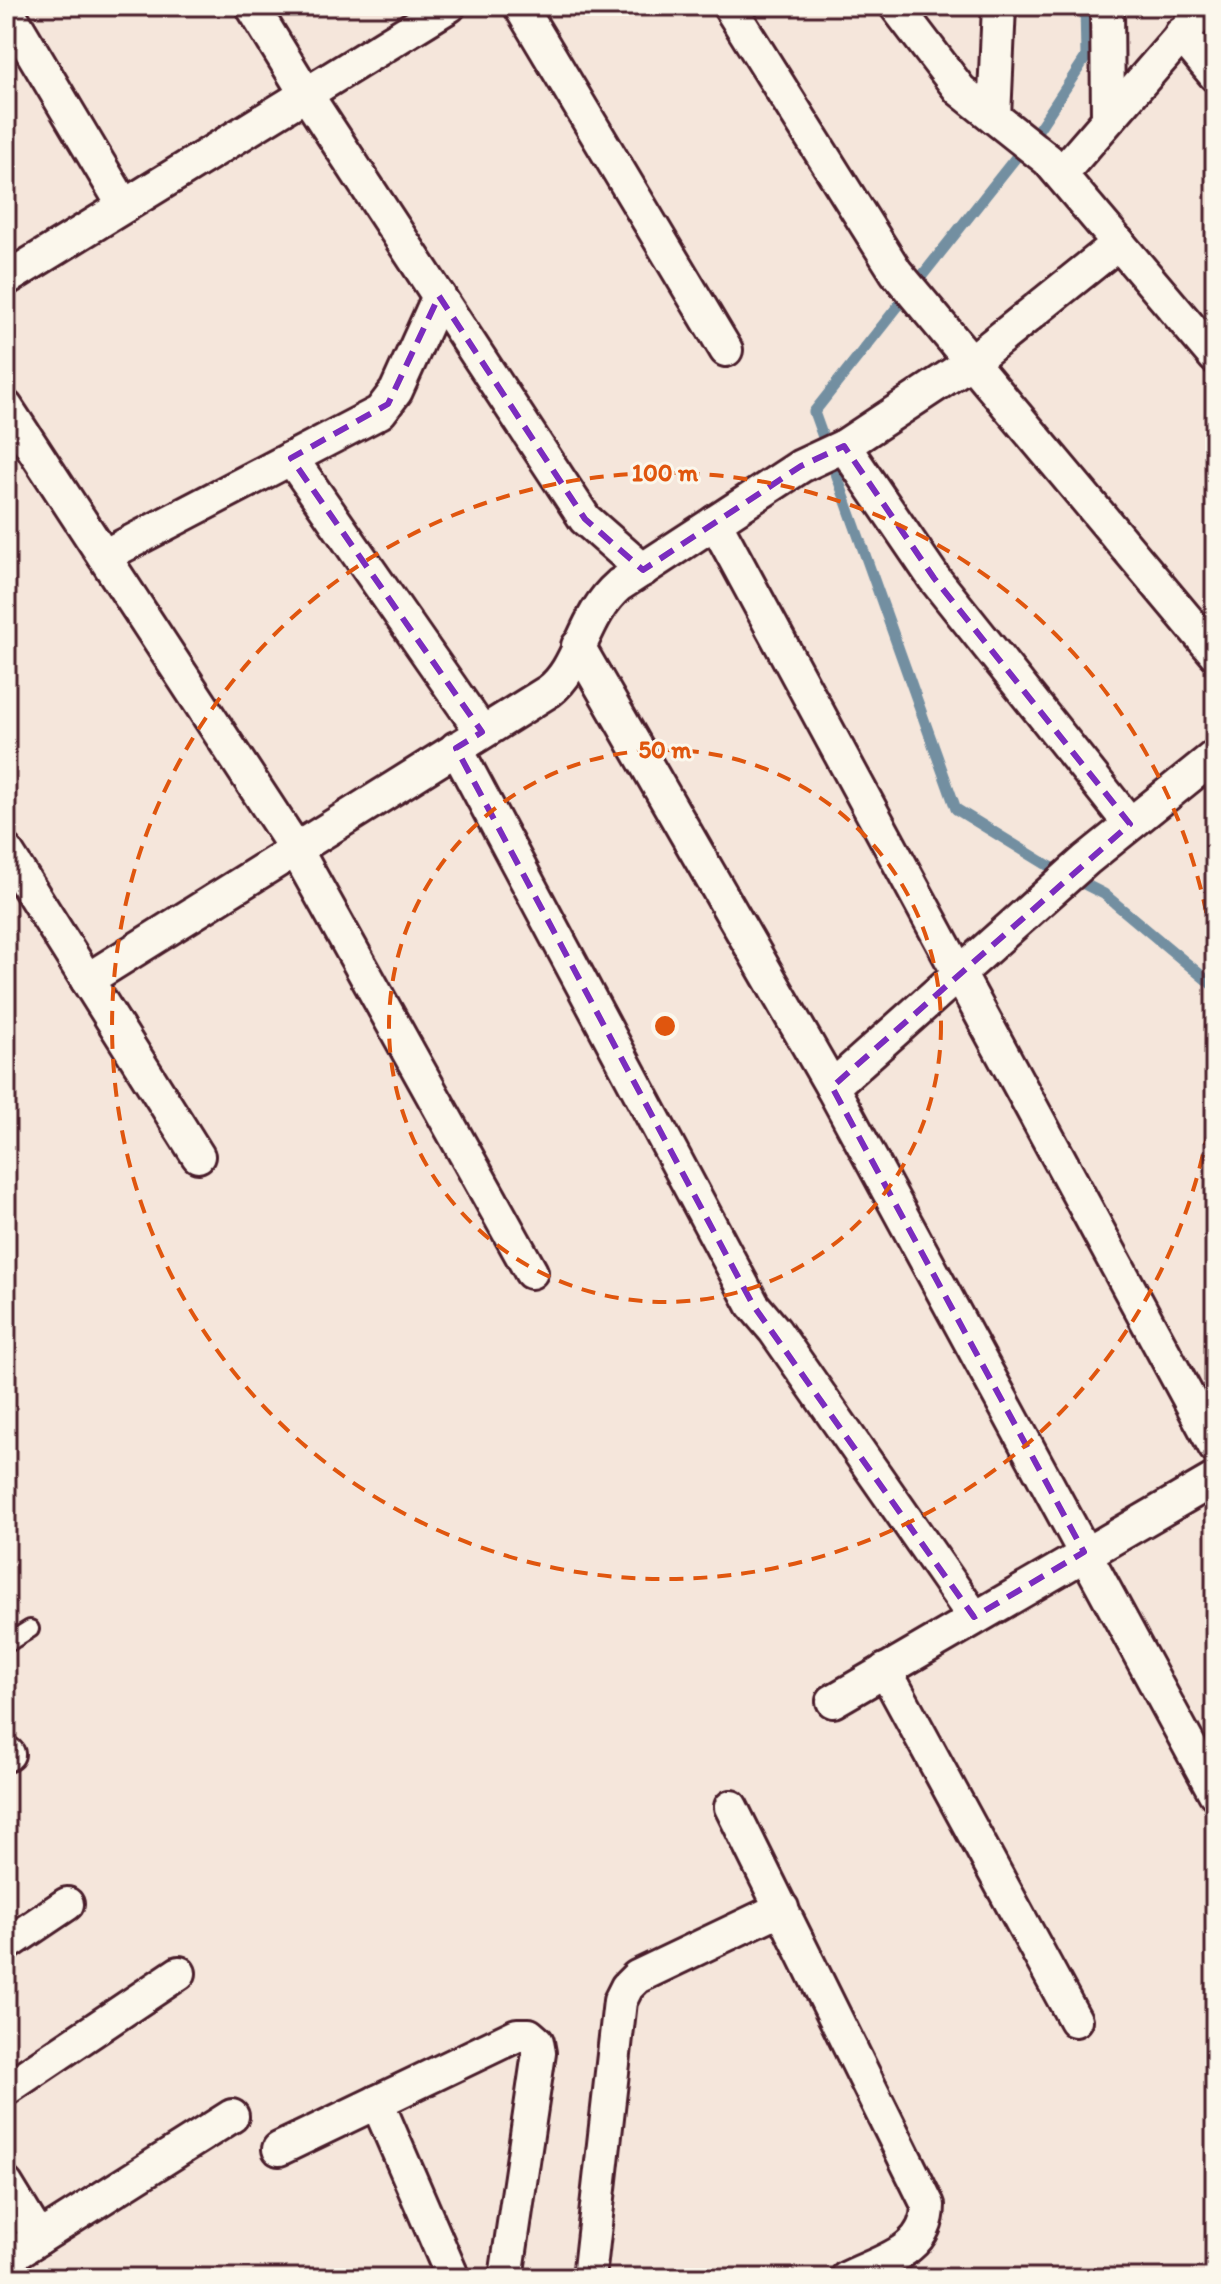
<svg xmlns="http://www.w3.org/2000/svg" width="1221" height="2284" font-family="Itim,sans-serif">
  <rect width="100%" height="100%" fill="#f5e6db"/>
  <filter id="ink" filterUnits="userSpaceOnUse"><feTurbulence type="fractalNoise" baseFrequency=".0125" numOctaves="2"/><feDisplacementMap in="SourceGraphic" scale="16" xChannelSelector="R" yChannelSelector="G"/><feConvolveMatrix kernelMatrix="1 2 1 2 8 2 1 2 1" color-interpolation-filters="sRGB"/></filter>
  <g filter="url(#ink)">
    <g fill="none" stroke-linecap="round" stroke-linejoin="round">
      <!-- stream -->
      <path stroke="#738fa1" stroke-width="11" d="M1085,6l1,51 -46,70 -226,285 142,397 93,57 55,28 111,93"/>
      <!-- service casing -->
      <g stroke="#4a1f2b" stroke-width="22">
        <path id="service" d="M6,1644l24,-15"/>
      </g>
      <!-- minor casing -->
      <g stroke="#4a1f2b" stroke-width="38">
        <g id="minor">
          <path d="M252,6l54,88 279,425 58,51"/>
          <path d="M520,6l206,344"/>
          <path d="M729,6l167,266 319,381"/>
          <path d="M896,6l64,84 88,70 167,197"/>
          <path d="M1107,6l1,113"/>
          <path d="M6,8l118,198"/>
          <path d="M1181,34l34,41"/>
          <path d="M994,117l5,-111"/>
          <path d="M1061,174l146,-168"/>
          <path d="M6,279l443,-273"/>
          <path d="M6,407l289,441 236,424"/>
          <path d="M844,446l90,132 196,246"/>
          <path d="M291,458l191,274"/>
          <path d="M715,522l500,925"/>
          <path d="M104,556l276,-144 16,-21 43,-95"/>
          <path d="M578,646l254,441 383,706"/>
          <path d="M456,748l297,557 22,26 199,286"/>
          <path d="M6,851l192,305"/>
          <path d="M87,980l462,-289c32,-24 33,-74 70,-106l182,-119 43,-20 127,-84 148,-119"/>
          <path d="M832,1087l254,-227 129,-104"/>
          <path d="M885,1670l190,350"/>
          <path d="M833,1701l382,-222"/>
          <path d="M6,1755l2,-1"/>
          <path d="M731,1807l197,398c0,46 -45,55 -81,73"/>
          <path d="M6,1945l61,-41"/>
          <path d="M6,2089l173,-116"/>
          <path d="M377,2102l76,176"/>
          <path d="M279,2149l238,-114h12l8,7 2,11 -33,225"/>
          <path d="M6,2184l33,54"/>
          <path d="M6,2259l226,-143"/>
          <path d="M589,2278l31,-277 7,-14 10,-10 145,-69"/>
        </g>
      </g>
      <!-- service -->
      <use href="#service" stroke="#fbf7ec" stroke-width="16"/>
      <!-- minor -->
      <use href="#minor" stroke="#fbf7ec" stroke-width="32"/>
    </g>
  </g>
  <!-- marked area -->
  <path fill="none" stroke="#7b2cbf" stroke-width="6" stroke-dasharray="16 10" stroke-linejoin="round" d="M439,296l146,223 58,51 158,-104 43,-20 90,132 196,246 -298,263 252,465 -110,65 -221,-312 -297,-557 26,-16 -191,-274 97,-54z"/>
  <!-- distance rings -->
  <g fill="none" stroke="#e0560e" stroke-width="4" stroke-dasharray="14 10">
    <circle cx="665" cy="1026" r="276"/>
    <path d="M1215 1084A553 553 0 1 1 1215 968"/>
  </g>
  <circle cx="665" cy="1026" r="12" fill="#e0560e" stroke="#fbf7ec" stroke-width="4"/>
  <g font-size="24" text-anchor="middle" font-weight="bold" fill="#e0560e" stroke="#fbf7ec" stroke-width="6" stroke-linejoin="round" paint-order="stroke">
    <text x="665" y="481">100 m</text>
    <text x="665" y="758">50 m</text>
  </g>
  <!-- margin -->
  <rect width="1221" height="2284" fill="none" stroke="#fbf7ec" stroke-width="32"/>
  <rect x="16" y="16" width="1189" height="2252" fill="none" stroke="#4a1f2b" stroke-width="3" filter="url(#ink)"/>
</svg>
